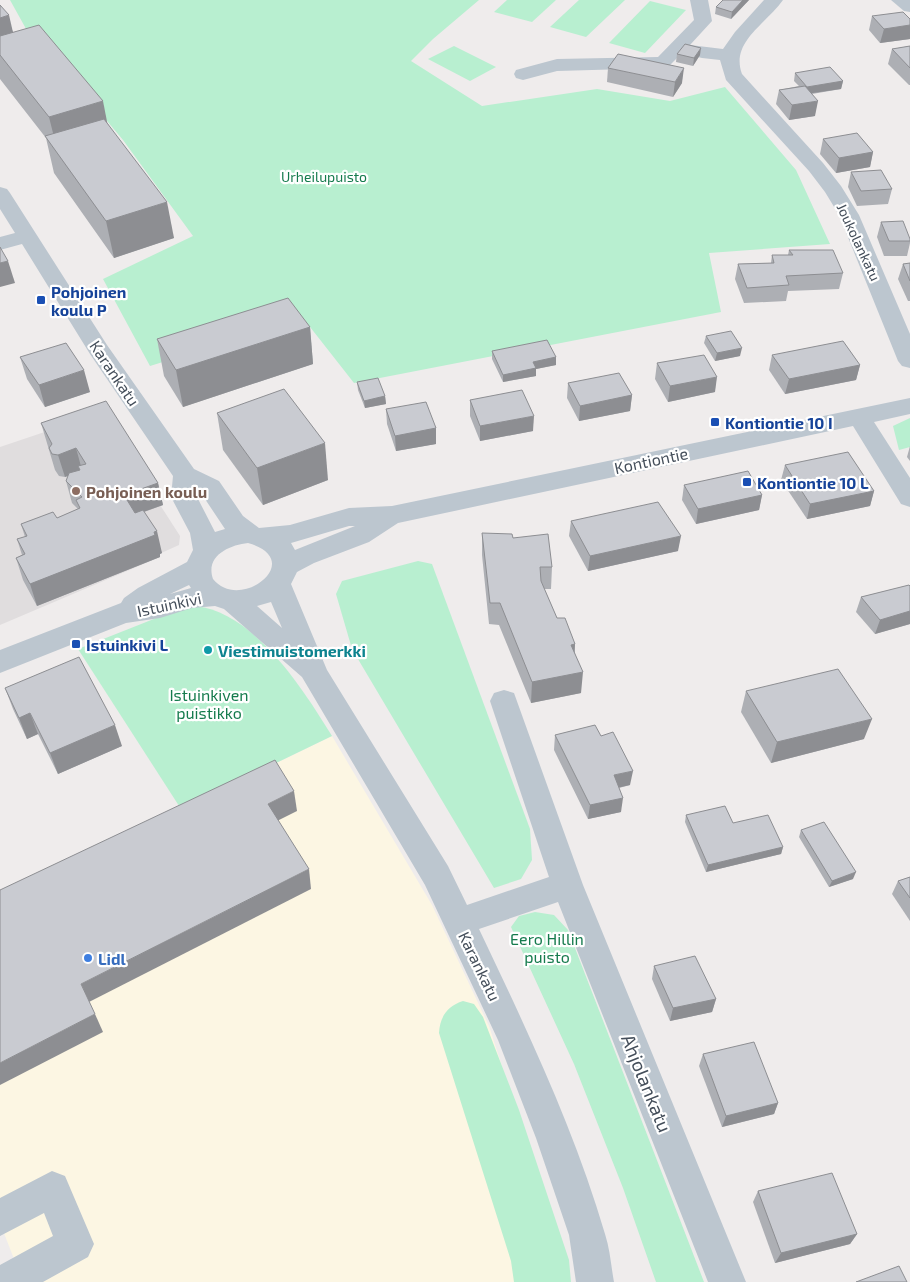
<svg xmlns="http://www.w3.org/2000/svg" width="910" height="1282" font-family="'Exo 2',sans-serif">
  <rect width="100%" height="100%" fill="#efecec"/>
  <!-- commercial -->
  <path fill="#fcf6e3" d="M332,736l100,169 57,121 80,249 -2,7h-544l-23,-59v-326z"/>
  <!-- education -->
  <path fill="#e0ddde" d="M101,413l79,123 -1,9 -20,9 1,3 -160,68v-178z"/>
  <!-- green -->
  <g fill="#b8efd0">
    <path d="M10,0h469l-46,39 -22,22 71,45 115,-17 73,12 55,-14 71,83 34,74 -121,9 12,59 -367,71 -51,-65 -153,48 -47,-87 90,-43 -70,-96 -68,-81 -25,-23z"/>
    <path d="M507,0h49l-24,22 -38,-10z"/>
    <path d="M579,0h46l-39,37 -36,-10z"/>
    <path d="M650,1l36,9 -41,43 -36,-10z"/>
    <path d="M454,46l42,21 -26,14 -42,-22z"/>
    <path d="M910,418v29l-11,3 -6,-24z"/>
    <path d="M418,561l14,3 98,265 2,31 -11,19 -27,9 -142,-239 -16,-55 6,-13z"/>
    <path d="M196,606c59,7 107,83 136,130l-151,73 -103,-160 101,-40z"/>
    <path d="M535,912l19,3 14,15 136,352h-48l-33,-94 -49,-124 -63,-137 8,-11z"/>
    <path d="M463,1001l11,3 9,13 36,93 50,150 2,22h-57l-3,-21 -72,-228c1,-16 8,-27 24,-32z"/>
  </g>
  <g fill="none" stroke-linecap="round" stroke-linejoin="round">
    <!-- minor -->
    <g fill="#bcc6cf" fill-rule="evenodd">
      <path d="M690,0h18l4,21 -22,24 33,4 12,-17 29,-32h19c-17,24 -53,42 -41,74l81,89 18,23 18,29 51,119v34l-8,-2 -4,-5 -59,-146 -14,-23 -16,-21 -83,-91 -6,-20 -18,-2 -20,-5 -13,13 -6,2 -106,3 -34,9 -7,-2 -2,-4 2,-4 41,-11 101,-2 36,-37z"/>
      <path d="M891,0h19v12l-6,-1z"/>
      <path d="M0,187l7,2 3,4 97,152 87,124 25,12 24,35 16,12 31,-3 59,-17 43,-2 518,-108v16l-36,8 36,56v29l-9,-3 -48,-78 -455,97 -29,19 -55,21 -17,9 -6,12 36,86 121,196 19,39 82,-28 -59,-176 4,-8 10,-3 10,3 69,192 163,397h-38l-150,-380 -79,27c47,99 95,199 126,305 5,15 6,32 9,48h-38l-7,-47 -33,-97 -38,-98 -73,-155 -123,-208 -78,-68 -9,-3 -23,2 -32,10 -34,5 -126,50v-23l121,-47 3,-5 14,-10 49,-26 6,-12 -3,-17 -19,-36 2,-21 -83,-122 -68,-110 -22,6v-13l15,-4 -15,-24zM197,491l4,2 24,36 -10,3 -18,-35zM349,526h6l-60,24 -4,-7zM248,543c60,17 -8,70 -35,36 -8,-23 16,-34 35,-36zM189,585l2,3 -21,6zM271,602l11,26 -25,-22z"/>
      <path d="M52,1171l13,5 29,68 -6,13 -45,25h-43v-17l53,-29 -9,-23 -44,23v-38z"/>
    </g>
  </g>
  <!-- wall -->
  <g fill="#adafb4">
    <path d="M723,0h26l-18,19 -16,-5 1,-7z"/>
    <path d="M0,5l13,27 95,92 66,114 -60,20 -60,-85 -8,-35 -46,-59z"/>
    <path d="M872,16l38,3v20l-30,4 -11,-13z"/>
    <path d="M910,46v39h-1l-21,-21 4,-15z"/>
    <path d="M677,54l23,1 -7,11 -17,-4z"/>
    <path d="M608,68l74,15 -9,14 -66,-15z"/>
    <path d="M795,73l48,8 -2,8 -29,5 3,22 -26,4 -13,-16 3,-14 20,-4 -5,-5z"/>
    <path d="M823,139l50,13 -3,15 -34,6 -16,-19z"/>
    <path d="M851,172l41,17 -4,15 -31,2 -9,-19z"/>
    <path d="M881,222l29,17v4l-3,13h-23l-7,-19z"/>
    <path d="M789,250l54,23 -4,16 -51,2 -2,10 -42,2 -9,-24 3,-15 33,-1 1,-8h16z"/>
    <path d="M910,263v38h-2l-10,-22 5,-15z"/>
    <path d="M310,327l3,37 -130,43 -19,-31 -7,-37z"/>
    <path d="M706,336l34,20 -25,5 -11,-18z"/>
    <path d="M492,351l64,6v8l-20,4v7l-33,6 -11,-23z"/>
    <path d="M772,355l88,10 -4,15 -71,14 -16,-24z"/>
    <path d="M20,357l70,35 -45,15 -18,-28z"/>
    <path d="M657,363l58,29 -47,10 -13,-23z"/>
    <path d="M357,382l28,14 1,8 -21,4 -7,-18z"/>
    <path d="M568,383l64,12 -2,16 -51,10 -12,-23z"/>
    <path d="M470,400l63,31 -53,10 -10,-25z"/>
    <path d="M386,409l50,19v16l-40,7 -9,-27z"/>
    <path d="M217,413l111,67 -65,25 -40,-55z"/>
    <path d="M41,423l117,60 5,22 -19,7 18,41 -2,1v3l-123,49 -14,-26 -7,-22 6,-3 -5,-16 8,-2 -4,-13 36,-6 21,-9 -6,-6 -6,-22 2,-5 -3,1 -6,-1 -4,-6z"/>
    <path d="M910,446v15l-3,-4z"/>
    <path d="M785,465l89,26 -4,15 -63,13 -26,-39z"/>
    <path d="M684,485l78,10 -3,15 -63,14 -14,-24z"/>
    <path d="M571,521l107,30 -90,20 -19,-35z"/>
    <path d="M482,533l31,5 39,29 -1,22h-7l13,29 18,26v9l6,40 -50,10 -32,-78 -10,-1 -7,-69z"/>
    <path d="M910,586v38l-35,10 -19,-22 5,-15z"/>
    <path d="M5,688l117,58 -64,28 -20,-40 -11,5 -14,-30z"/>
    <path d="M746,691l118,48 -93,24 -30,-51z"/>
    <path d="M555,735l75,50 -11,3 2,24 -33,7 -34,-69z"/>
    <path d="M686,815l47,8 50,24 -2,7 -75,18 -21,-50z"/>
    <path d="M801,830l52,49 -24,8 -30,-50z"/>
    <path d="M910,877v44l-18,-27 6,-13z"/>
    <path d="M654,966l62,33 -4,13 -42,9 -18,-42z"/>
    <path d="M703,1054l75,49 -4,11 -52,13 -23,-61z"/>
    <path d="M758,1191l99,43 -7,10 -75,19 -22,-61z"/>
  </g>
  <!-- shaded-wall -->
  <g fill="#8d8e92">
    <path d="M743,0h6l-18,19 1,-7z"/>
    <path d="M9,15l8,35 -17,5v-37z"/>
    <path d="M910,25v14l-30,4 4,-14z"/>
    <path d="M701,48l-1,7 -7,11 1,-8z"/>
    <path d="M684,68l-2,15 -9,14 2,-15z"/>
    <path d="M843,81l-2,8 -35,5 1,-7z"/>
    <path d="M103,101l7,36 -52,16 -9,-36z"/>
    <path d="M818,101l-3,15 -26,4 3,-15z"/>
    <path d="M873,152l-3,15 -34,6 3,-15z"/>
    <path d="M167,202l7,36 -60,20 -8,-37z"/>
    <path d="M8,261l7,22 -15,4v-24z"/>
    <path d="M310,327l3,37 -130,43 -7,-37z"/>
    <path d="M742,348l-2,8 -25,5 2,-8z"/>
    <path d="M556,357v8l-20,4v7l-33,6v-7l30,-13z"/>
    <path d="M860,365l-4,15 -71,14 4,-15z"/>
    <path d="M84,370l6,22 -45,15 -6,-22z"/>
    <path d="M717,377l-2,15 -47,10 2,-16z"/>
    <path d="M632,395l-2,16 -51,10 1,-15z"/>
    <path d="M385,396l1,8 -21,4 -1,-7z"/>
    <path d="M534,416l-1,15 -53,10v-15z"/>
    <path d="M436,428v16l-40,7 -1,-15z"/>
    <path d="M325,443l3,37 -65,25 -6,-37z"/>
    <path d="M76,448l6,22 -4,-4 2,5 -15,6 -7,-22z"/>
    <path d="M158,483l5,22 -34,12 -5,-22z"/>
    <path d="M874,491l-4,15 -63,13 3,-15z"/>
    <path d="M762,495l-3,15 -63,14 2,-15z"/>
    <path d="M157,531l5,22 -2,1v3l-123,49 -7,-22z"/>
    <path d="M681,536l-3,15 -90,20 2,-15z"/>
    <path d="M910,611v13l-35,10 5,-14z"/>
    <path d="M575,644l-2,22 -2,-21z"/>
    <path d="M583,672l-2,21 -50,10 1,-21z"/>
    <path d="M30,713l8,21 -11,5 -8,-21z"/>
    <path d="M872,719l-8,20 -93,24 6,-21z"/>
    <path d="M115,725l7,21 -64,28 -8,-21z"/>
    <path d="M633,771l-3,14 -18,4 2,-14z"/>
    <path d="M294,791l3,20 -26,13 -3,-20z"/>
    <path d="M623,798l-2,14 -33,7 2,-14z"/>
    <path d="M783,847l-2,7 -75,18 2,-7z"/>
    <path d="M309,869l2,20 -222,113 -8,-18z"/>
    <path d="M856,872l-3,7 -24,8 3,-6z"/>
    <path d="M716,999l-4,13 -42,9 3,-13z"/>
    <path d="M95,1014l8,18 -103,53v-22z"/>
    <path d="M778,1103l-4,11 -52,13 4,-11z"/>
    <path d="M857,1234l-7,10 -75,19 6,-10z"/>
  </g>
  <!-- building -->
  <g fill="#c9cbd1" stroke="#8d8e92">
    <path d="M723,0h20l-11,12 -16,-5z"/>
    <path d="M0,5l9,10 -9,3z"/>
    <path d="M903,12l7,7v6l-26,4 -12,-13z"/>
    <path d="M39,25l64,76 -54,16 -49,-62v-19z"/>
    <path d="M685,44l16,4 -7,10 -17,-4z"/>
    <path d="M910,46v22l-18,-19z"/>
    <path d="M618,54l66,14 -9,14 -67,-14z"/>
    <path d="M830,67l13,14 -36,6 -12,-14z"/>
    <path d="M805,86l13,15 -26,4 -13,-15z"/>
    <path d="M104,119l63,83 -61,19 -61,-85z"/>
    <path d="M857,133l16,19 -34,6 -16,-19z"/>
    <path d="M881,170l11,19 -31,2 -10,-19z"/>
    <path d="M903,221l7,18v2h-21l-8,-19z"/>
    <path d="M0,247l8,14 -8,2z"/>
    <path d="M789,250h44l10,23 -57,3 3,9 -42,3 -9,-24 36,-1 -2,-8h21z"/>
    <path d="M910,263v18l-7,-17z"/>
    <path d="M288,298l22,29 -134,43 -19,-31z"/>
    <path d="M731,331l11,17 -25,5 -11,-17z"/>
    <path d="M547,340l9,17 -23,5 3,6 -33,7 -11,-24z"/>
    <path d="M843,341l17,24 -71,14 -17,-24z"/>
    <path d="M66,343l18,27 -45,15 -19,-28z"/>
    <path d="M704,355l13,22 -47,9 -13,-23z"/>
    <path d="M619,373l13,22 -52,11 -12,-23z"/>
    <path d="M378,378l7,18 -21,5 -7,-19z"/>
    <path d="M284,389l41,54 -68,25 -40,-55z"/>
    <path d="M522,390l12,26 -54,10 -10,-26z"/>
    <path d="M106,401l52,82 -34,12 11,18 8,-3 14,21 -3,1 1,3 -125,49 -14,-26 9,-4 -8,-15 10,-3 -6,-12 32,-12 4,6 23,-10 -4,-8 6,-3 -16,-16 3,-8 11,-3 -2,-4 8,-2 -10,-16 -18,7 -6,-1 -3,-6 3,-4 -11,-21z"/>
    <path d="M426,402l10,26 -41,8 -9,-27z"/>
    <path d="M848,452l26,39 -64,13 -25,-39z"/>
    <path d="M748,471l14,24 -64,14 -14,-24z"/>
    <path d="M658,502l23,34 -91,20 -19,-35z"/>
    <path d="M482,533l30,1 1,4 35,-4 4,33h-12l1,14 16,37h8l10,26 -4,1 12,27 -51,10 -32,-79h-10z"/>
    <path d="M909,585l1,1v25l-30,9 -19,-23z"/>
    <path d="M79,657l36,68 -65,28 -20,-40 -11,5 -14,-30z"/>
    <path d="M838,669l34,50 -95,23 -31,-51z"/>
    <path d="M595,725l6,11 12,-4 20,39 -19,4 9,23 -33,7 -35,-70z"/>
    <path d="M275,760l19,31 -26,13 41,65 -228,115 14,30 -95,49v-173z"/>
    <path d="M725,806l8,17 35,-8 15,32 -75,18 -22,-50z"/>
    <path d="M824,822l32,50 -24,9 -31,-51z"/>
    <path d="M910,877v21l-12,-17z"/>
    <path d="M695,956l21,43 -43,9 -19,-42z"/>
    <path d="M754,1042l24,61 -52,13 -23,-62z"/>
    <path d="M832,1173l25,61 -76,19 -23,-62z"/>
    <path d="M899,1266l8,16h-51z"/>
  </g>
  <!-- markers -->
  <g fill="#1a4fb4" stroke="#fff" stroke-width="2">
    <rect x="36" y="295" width="10" height="10" rx="2.5"/>
    <rect x="710" y="417" width="10" height="10" rx="2.5"/>
    <rect x="742" y="477" width="10" height="10" rx="2.5"/>
    <rect x="71" y="639" width="10" height="10" rx="2.5"/>
  </g>
  <circle fill="#8d6e63" stroke="#fff" stroke-width="2" cx="76" cy="491" r="5"/>
  <circle fill="#0f9aa8" stroke="#fff" stroke-width="2" cx="208" cy="650" r="5"/>
  <circle fill="#3f7fe0" stroke="#fff" stroke-width="2" cx="88" cy="958" r="5"/>
  <g text-anchor="middle" dominant-baseline="central" stroke-width="4.5" stroke-linejoin="round" paint-order="stroke">
    <!-- far-park labels -->
    <g font-size="14" fill="#157b4d" stroke="#fff">
      <text x="324" y="176">Urheilupuisto</text>
    </g>
    <!-- far-street labels -->
    <g font-size="14" fill="#444e5a" stroke="#fff">
      <text transform="translate(859 242) rotate(65)">Joukolankatu</text>
    </g>
    <!-- transit labels -->
    <g font-size="16" font-weight="bold" fill="#164399" stroke="#fff" text-anchor="start">
      <text x="51" y="291">Pohjoinen<tspan x="51" dy="18">koulu P</tspan></text>
      <text x="725" y="422">Kontiontie 10 I</text>
      <text x="757" y="482">Kontiontie 10 L</text>
      <text x="86" y="644">Istuinkivi L</text>
    </g>
    <!-- street labels -->
    <g font-size="16" fill="#444e5a" stroke="#fff">
      <text transform="translate(115 373) rotate(56)">Karankatu</text>
      <text transform="translate(651 460) rotate(-12)">Kontiontie</text>
      <text transform="translate(169 604) rotate(-12)">Istuinkivi</text>
      <text transform="translate(480 966) rotate(64)">Karankatu</text>
    </g>
    <!-- education labels -->
    <g font-size="16" font-weight="bold" fill="#785e54" stroke="#fff" text-anchor="start">
      <text x="86" y="491">Pohjoinen koulu</text>
    </g>
    <!-- culture labels -->
    <g font-size="16" font-weight="bold" fill="#0d838f" stroke="#fff" text-anchor="start">
      <text x="218" y="650">Viestimuistomerkki</text>
    </g>
    <!-- park labels -->
    <g font-size="16" fill="#157b4d" stroke="#fff">
      <text x="209" y="694">Istuinkiven<tspan x="209" dy="18">puistikko</tspan></text>
      <text x="547" y="938">Eero Hillin<tspan x="547" dy="18">puisto</tspan></text>
    </g>
    <!-- shop labels -->
    <g font-size="16" font-weight="bold" fill="#366cbe" stroke="#fff" text-anchor="start">
      <text x="98" y="958">Lidl</text>
    </g>
    <!-- near-street labels -->
    <g font-size="19" fill="#444e5a" stroke="#fff">
      <text transform="translate(647 1083) rotate(68)">Ahjolankatu</text>
    </g>
  </g>
</svg>
